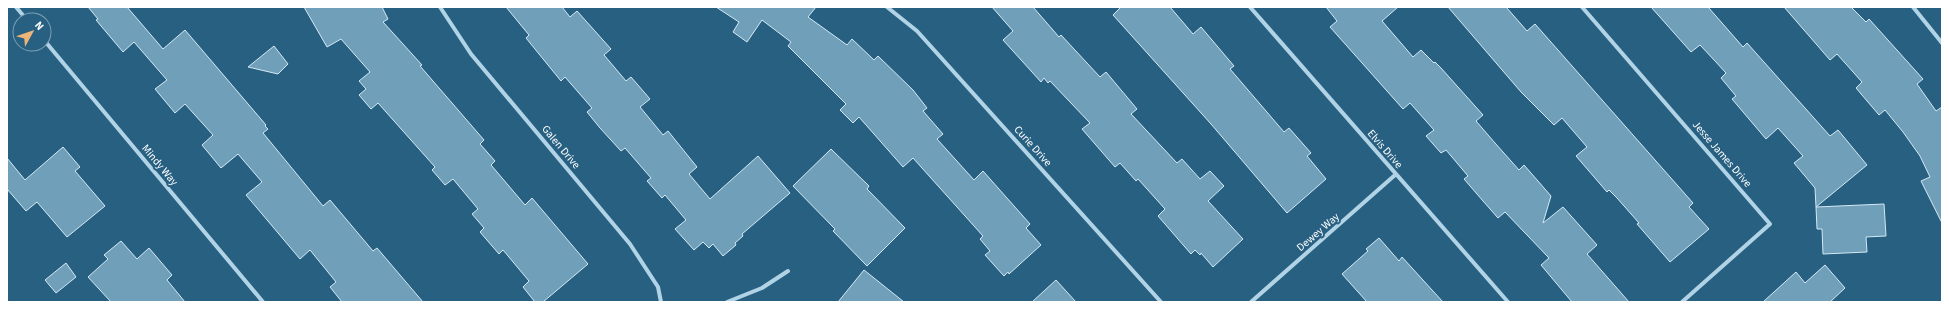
<svg xmlns="http://www.w3.org/2000/svg" width="1949" height="309" font-family="'Source Sans 3',sans-serif">
  <rect width="100%" height="100%" fill="#286082"/>
  <!-- building -->
  <g fill="#709fb9" stroke="#d4e9f5">
    <path d="M88,7h39l36,42 22,-19 81,95 -1,1 3,3 -5,4 60,73 7,-6 43,51 4,-3 46,54h-81l-12,-15 6,-5 -26,-32 -10,9 -54,-64 16,-13 -24,-28 -17,14 -19,-23 11,-10 -28,-31 -10,9 -20,-24 12,-9 -33,-38 -11,10 -27,-32 2,-1z"/>
    <path d="M304,7h78l6,12 -5,3 39,43 -2,1 64,74 -4,4 15,17 -4,4 34,40 7,-7 56,66 -45,38h-8l-12,-15 6,-6 -26,-31 -4,4 -19,-22 4,-4 -12,-14 6,-5 -25,-30 -8,6 -13,-15 3,-3 -57,-64 -7,6 -12,-14 7,-6 -7,-8 11,-9 -29,-33 -14,8z"/>
    <path d="M506,7h56l8,10 7,-6 34,38 -7,6 22,26 5,-4 19,22 -10,8 23,28 5,-4 29,36 -8,7 21,25 48,-43 32,37 -48,41 1,2 -8,7 1,2 -13,11 -10,-12 -4,4 -6,-6 -9,8 -19,-21 11,-9 -21,-25 -3,3 -15,-17 4,-3 -26,-30 -4,3 -21,-23 -13,-16 5,-4 -27,-31 -4,4 -35,-43 3,-3z"/>
    <path d="M716,7h100l-8,10 39,28 5,-6 22,21 4,-4 35,34 14,18 -4,3 20,23 -6,5 37,41 9,-9 47,53 -4,4 15,17 -32,29 -1,-2 -4,4 -19,-21 5,-4 -10,-12 3,-3 -70,-78 -10,9 -44,-50 -6,6 -13,-13 6,-6 -58,-58 3,-4 -29,-22 -15,22 -14,-10 6,-10z"/>
    <path d="M992,7h41l26,30 2,-2 39,42 6,-5 31,37 -6,5 46,49 5,-4 18,20 10,-8 14,15 -16,15 35,38 -30,28 -12,-14 -1,2 -5,-5 -4,4 -33,-38 7,-7 -27,-30 -2,2 -16,-18 -5,4 -33,-38 8,-6 -40,-42 -2,2 -4,-5 -3,4 -38,-42 10,-9z"/>
    <path d="M1121,7h49l23,27 8,-7 33,39 -4,3 54,63 5,-4 22,25 -4,3 19,23 -39,34 -76,-89 -98,-109z"/>
    <path d="M1326,7h72l-16,14 31,36 8,-7 13,13 1,-1 6,6 42,47 -7,6 19,22 24,27 5,-5 27,31 -8,27 20,-16 34,38 -10,9 42,48h-57l-31,-37 8,-7 -44,-46 -7,6 -15,-17 -19,-22 4,-3 -22,-26 -5,3 -15,-17 8,-6 -24,-27 -7,6 -73,-82 7,-6z"/>
    <path d="M1448,7h58l21,24 8,-7 158,179 -4,4 20,22 -39,33 -33,-38 2,-1 -22,-25 -8,-8 -2,2 -31,-36 11,-9 -25,-29 -8,7 -33,-33z"/>
    <path d="M1651,7h57l35,40 4,-4 83,93 8,-6 29,35 -51,42 -1,-19 -21,-25 9,-7 -25,-28 -12,11 -34,-40 4,-3 -15,-18 5,-5 -11,-12 -15,-16 -9,7z"/>
    <path d="M1784,7h67l15,15 3,-3 54,60 -6,5 19,27 6,-4v116l-21,-42 9,-4 -10,-21 -17,-24 -18,-22 -6,5 -23,-27 6,-6 -25,-28 -7,6z"/>
    <path d="M274,46l14,18 -10,10 -30,-7z"/>
    <path d="M63,147l17,20 -5,4 30,35 -38,31 -30,-35 -11,9 -19,-22v-31l18,22z"/>
    <path d="M831,149l38,37 -2,3 38,39 -38,38 -34,-35 2,-2 -42,-43z"/>
    <path d="M1884,204l2,32 -20,1 1,15 -44,2 -1,-25h-5l-1,-22z"/>
    <path d="M1379,238l20,23 3,-4 41,45h-76l-25,-28 26,-23 -2,-2z"/>
    <path d="M121,241l16,18 12,-11 23,27 -5,5 18,22h-74l-23,-25 20,-18 -4,-4z"/>
    <path d="M66,263l10,14 -20,16 -11,-13z"/>
    <path d="M1825,265l20,23 -15,14h-67l33,-30 9,11z"/>
    <path d="M864,270l40,32h-66z"/>
    <path d="M1056,280l20,22h-44z"/>
  </g>
  <g fill="none" stroke-linecap="round" stroke-linejoin="round">
    <!-- street -->
    <g stroke="#b1d3e6" stroke-width="4">
      <path d="M16,7l11,13"/>
      <path d="M440,7l31,47 159,190 28,43 3,15"/>
      <path d="M887,7l30,24 244,271"/>
      <path d="M1250,7l258,295"/>
      <path d="M1582,7l188,217 -88,78"/>
      <path d="M1913,7l29,36"/>
      <path d="M44,40l219,262"/>
      <path d="M727,302l35,-14 26,-17"/>
      <path d="M1251,302l144,-127"/>
    </g>
  </g>
  <g text-anchor="middle" dominant-baseline="central" stroke-width="4" stroke-linejoin="round" paint-order="stroke">
    <!-- street labels -->
    <g font-size="11" fill="#fff" stroke="#286082">
      <text transform="translate(1033 146) rotate(48)">Curie Drive</text>
      <text transform="translate(561 147) rotate(50)">Galen Drive</text>
      <text transform="translate(1385 149) rotate(49)">Elvis Drive</text>
      <text transform="translate(1722 154) rotate(49)">Jesse James Drive</text>
      <text transform="translate(160 165) rotate(50)">Mindy Way</text>
      <text transform="translate(1318 232) rotate(-41)">Dewey Way</text>
    </g>
  </g>
  <!-- border -->
  <rect width="1949" height="309" fill="none" stroke="#ffffff" stroke-width="16"/>
  <!-- north arrow -->
  <g transform="translate(32 32) rotate(50)"><circle r="19" fill="#286082" stroke="#7ea0b4"/>
  <path d="M0-3L7 15L0 10L-7 15Z" fill="#eeb577"/>
  <text y="-6" font-size="11" font-weight="bold" text-anchor="middle" fill="#ffffff">N</text>
  </g>
</svg>
